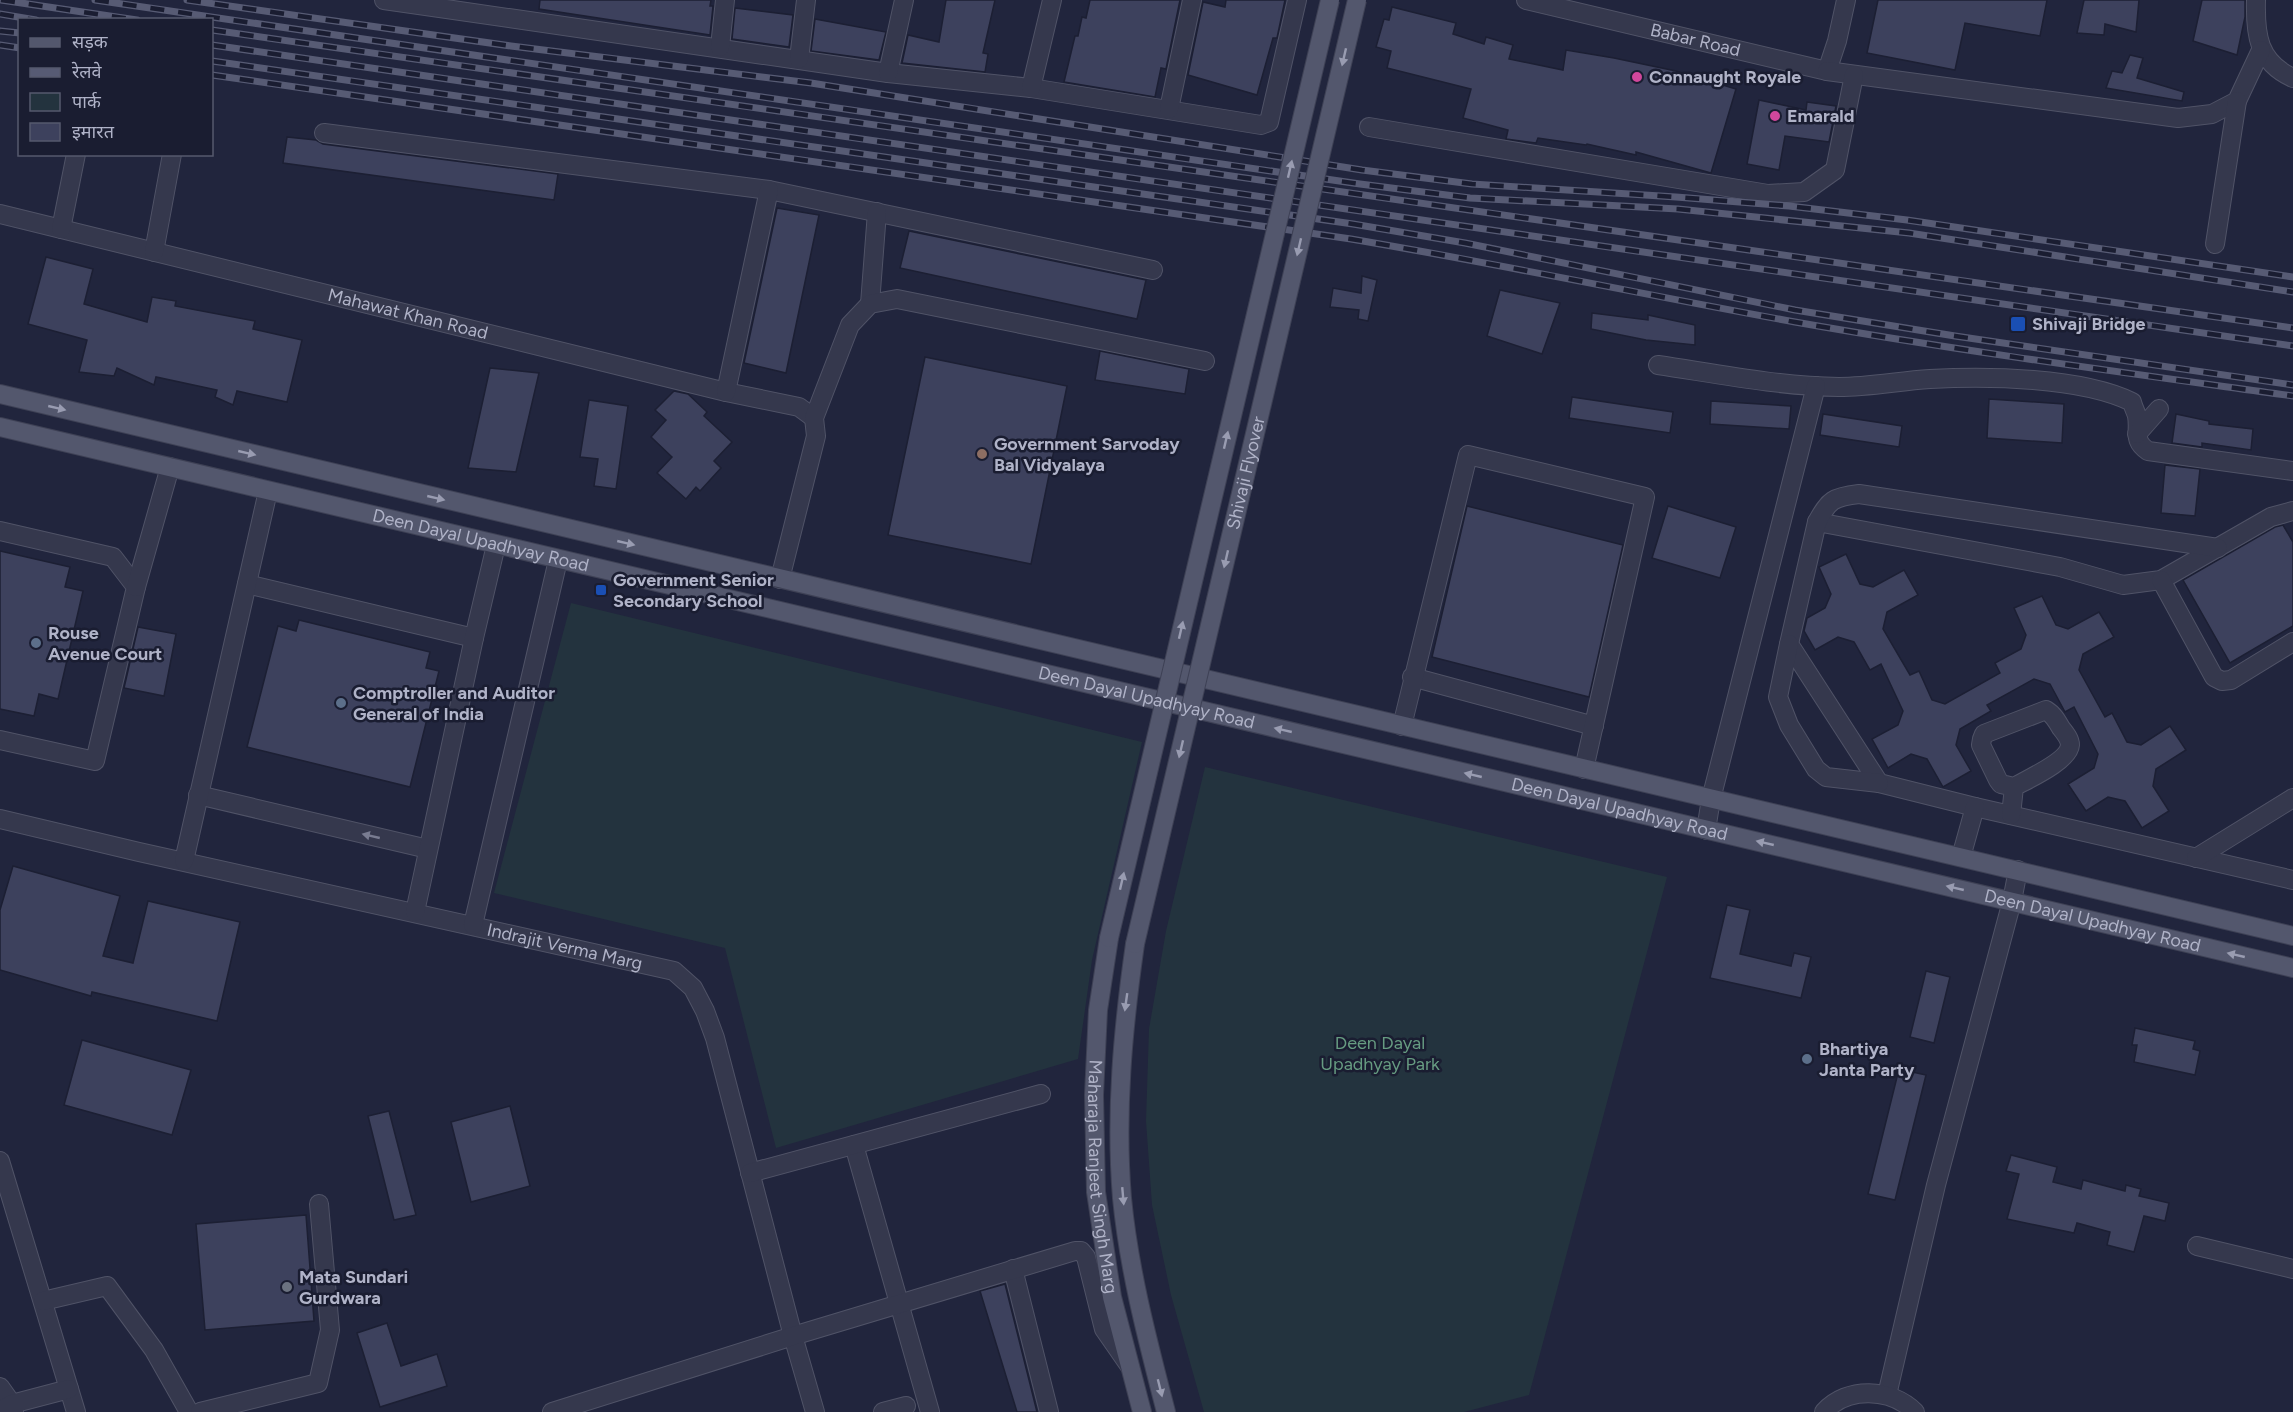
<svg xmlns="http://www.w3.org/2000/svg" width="2293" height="1412" font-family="Figtree,'Noto Sans Devanagari',sans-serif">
  <rect width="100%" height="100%" fill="#21253d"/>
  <!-- green -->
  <g fill="#23333e">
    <path d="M571,603l571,139 -50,218 -14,99 -302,89 -51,-200 -231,-55z"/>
    <path d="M1205,767l462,110 -138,518 -65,17h-260l-33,-117 -19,-90 -6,-84 3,-92 17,-98z"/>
  </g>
  <!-- building -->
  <g fill="#3d415d" stroke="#1c1f33" stroke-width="1.5">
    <path d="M540,0h171l-1,6h3l-3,29 -171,-26z"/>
    <path d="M946,0h49l-12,53 5,1 -3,18 -83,-9 6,-28 31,7z"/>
    <path d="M1090,0h90l-14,69 -5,-1 -6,29 -91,-15 11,-46h3l4,-19 4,1z"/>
    <path d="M1226,0h59l-8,38h-4l-16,57 -69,-20 15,-73 22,5z"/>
    <path d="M1878,0h169l-7,36 -75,-13 -10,47 -88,-17z"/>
    <path d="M2084,0h55l-3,32 -31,-8 -1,11 -27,-2z"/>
    <path d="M2202,0h43v17l-8,38 -44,-14z"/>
    <path d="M1392,7l64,16 -3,11 31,10 2,-7 27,8 -4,14 54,11 3,-20 48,8 62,13 60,18 -25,84 -75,-21v3l-49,-11 -1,1 -48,-7 -2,5 -30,-4 2,-9 -45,-12 8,-29 -84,-21 4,-17 -15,-4 8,-28 5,1z"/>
    <path d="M735,8l58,7 -4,32 -57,-8z"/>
    <path d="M815,19l71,13 -7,28 -68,-9z"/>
    <path d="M2130,55l13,3 -6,20 47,14 -2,9 -76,-13 6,-17 10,2z"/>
    <path d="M1759,100l47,10 1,-8 29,4 -7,36 -44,-6 -6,34 -32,-6z"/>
    <path d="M287,137l29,3 7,4 235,30 -4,26 -271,-37z"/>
    <path d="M777,208l42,7 -33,158 -42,-10z"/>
    <path d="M909,231l237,49 -9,39 -237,-51z"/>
    <path d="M46,257l47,12 -9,35 63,18 5,-25 24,4 -1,5 80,15 -2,8 49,11 -15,62 -50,-11 -4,14 -18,-8 2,-7 -61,-13 -2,8 -37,-17 -3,8 -35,-4 8,-32 -59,-16z"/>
    <path d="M1362,276l15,4 -9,41 -10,-2 1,-9 -29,-3 3,-19 28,5z"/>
    <path d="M1500,290l60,13 -18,51 -55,-18z"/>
    <path d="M1592,313l56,7v-5l47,10v20l-49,-5 -55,-11z"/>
    <path d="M1100,351l89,18 -4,25 -90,-14z"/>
    <path d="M925,357l142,29 -36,178 -143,-29z"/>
    <path d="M490,368l49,5 -23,99 -48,-4z"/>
    <path d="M674,391l14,3 19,18 -3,4 28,26 -18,19 7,7 -21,23 -4,-4 -10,12 -29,-26 15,-16 -21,-20 15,-17 -11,-10z"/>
    <path d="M1572,397l101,15 -3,21 -101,-15z"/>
    <path d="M1989,399l75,5 -2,39 -75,-5z"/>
    <path d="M589,400l39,6 -12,83 -22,-3 4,-27 -18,-2z"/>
    <path d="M1711,401l80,5 -2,23 -79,-5z"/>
    <path d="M1823,414l79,12 -3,21 -79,-12z"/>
    <path d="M2176,414l33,7v3l44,5 -2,21 -49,-7v4l-30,-4z"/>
    <path d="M2165,465l35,4 -5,47 -34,-3z"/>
    <path d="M1467,506l156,39 -34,152 -157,-40z"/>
    <path d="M1668,506l68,21 -16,51 -68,-20z"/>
    <path d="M2283,525l10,17v84l-63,37 -47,-83 92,-53z"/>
    <path d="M0,551l70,16 -5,20 18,4 -25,108 -19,-5 -5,22 -34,-7z"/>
    <path d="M1846,554l14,30 13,3 31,-17 14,25 -31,17 -4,17 27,46 9,-4 13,29 13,4 55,-31 -5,-10 26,-14 5,-14 -12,-27 28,-12 14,29 12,4 31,-17 15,25 -31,17 -4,16 26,47 7,-4 15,29 14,3 29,-19 16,24 -30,19 -3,17 16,25 -27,17 -17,-27 -17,-4 -22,14 -18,-27 26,-16 4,-14 -24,-47 -9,5 -15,-28 -16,-5 -47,26 4,6 -31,18 -4,16 15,26 -28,16 -16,-28 -16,-5 -23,14 -16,-29 26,-14 5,-14 -22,-47 -11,6 -16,-28 -16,-5 -23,13 -11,-19 3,-13 18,-10 6,-14 -12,-27z"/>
    <path d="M299,620l131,32 -4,16 13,3 -29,116 -163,-40 31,-121 18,5z"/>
    <path d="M138,627l38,7 -12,62 -40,-8z"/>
    <path d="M13,866l107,30 -17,60 30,7 15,-62 92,21 -23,99 -125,-29 -1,4 -91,-26v-60z"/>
    <path d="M1727,905l23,5 -10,44 51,12 3,-13 17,4 -10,41 -91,-20z"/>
    <path d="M1926,971l24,6 -16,66 -24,-6z"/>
    <path d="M2135,1028l60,13 -2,8 7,2 -5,24 -61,-13 3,-17h-5z"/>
    <path d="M82,1040l109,30 -19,65 -108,-30z"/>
    <path d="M1899,1069l27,6 -31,125 -27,-6z"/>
    <path d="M510,1106l20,80 -59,16 -20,-80z"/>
    <path d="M389,1111l27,104 -22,5 -26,-104z"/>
    <path d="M2011,1155l46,12 -4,15 28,7 2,-9 42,11 1,-6 15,4 -2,7 30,7 -4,18 -21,-5 -10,36 -27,-7 3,-13 -33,-9 -3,10 -67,-14 12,-45 -13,-3z"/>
    <path d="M306,1215l8,106 -109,9 -9,-106z"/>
    <path d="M1005,1284l32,128h-20l-37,-121z"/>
    <path d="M387,1323l14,43 36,-12 10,32 -67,21 -23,-74z"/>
  </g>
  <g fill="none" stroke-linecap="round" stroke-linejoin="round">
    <!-- minor casing -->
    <g stroke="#505367" stroke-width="20">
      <g id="minor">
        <path d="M384,0l504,73 143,15 230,37 8,-3 28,-122"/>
        <path id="s1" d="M1526,0l301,71 10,-30 9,-41"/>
        <path d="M2256,0c-1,35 2,62 37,78"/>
        <path d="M720,47l5,-47"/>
        <path d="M799,59l7,-59"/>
        <path d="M1827,71l351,47 34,-4 25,-13 24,-51"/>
        <path d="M888,73l16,-73"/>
        <path d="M1031,88l21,-88"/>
        <path d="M1169,109l23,-109"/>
        <path d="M1369,127l399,67 36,-2 31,-22 19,-95"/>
        <path d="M324,133l445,57 384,80"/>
        <path id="s2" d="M0,214l726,178 73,15 15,11"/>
        <path d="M61,229l15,-75"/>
        <path d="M2215,244l22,-143"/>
        <path d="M154,252l18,-98"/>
        <path d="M870,304l7,-92"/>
        <path d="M1658,365c60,9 120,21 181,22 30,0 60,-6 91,-8 57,-3 151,-2 202,23 1,5 4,10 5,14 3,16 -5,24 11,35l145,20"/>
        <path d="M726,392l43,-202"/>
        <path d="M2137,434l22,-25"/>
        <path d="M1817,522l243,45 63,18 38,-5 110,-63 22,-6"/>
        <path d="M0,531l113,26 23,30 -41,174 -95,-21"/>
        <path d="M2218,548l-359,-54c-26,3 -30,6 -42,28l-28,122 90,139 96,24 318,73"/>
        <path d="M780,579l36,-143 -2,-18 36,-93 20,-21 27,-5 308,62"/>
        <path d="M2161,580l53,97 8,4 9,-1 62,-38"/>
        <path d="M247,584l227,54"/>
        <path d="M136,587l34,-120"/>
        <path d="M1789,644l-11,53 11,28 27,44 10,8 53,6"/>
        <path d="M1412,677l182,49"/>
        <path d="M1402,726l66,-271 177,42 -61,272"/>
        <path d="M198,795l230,54"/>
        <path d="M2011,815l3,-28c12,-7 55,-26 56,-42 0,-6 -5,-12 -9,-17 -4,-7 -8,-14 -15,-18l-62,24 -2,5 -1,6 17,35 3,4 13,3"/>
        <path id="s3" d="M0,819l139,33 535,119 19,17 12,23 10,27 78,298 22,76"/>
        <path d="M1706,830l5,-31 105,-413"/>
        <path d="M1961,857l14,-50"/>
        <path d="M2196,858l97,-60"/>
        <path d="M184,861l84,-370"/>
        <path d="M415,912l59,-274 22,-93"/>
        <path d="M473,925l85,-365"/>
        <path d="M854,1145l76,267"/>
        <path d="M0,1161l76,251"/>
        <path d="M750,1173l291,-79"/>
        <path d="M2197,1246l96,23"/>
        <path d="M1013,1269l36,143"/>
        <path d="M43,1301l64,-15 47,64 35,62"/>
        <path d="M0,1387l12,17 2,8"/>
        <path d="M1887,1395l49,-210 76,-284 6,-31"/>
        <path d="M0,1411l12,-7 57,-15"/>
        <path d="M200,1412l118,-29 12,-53 -11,-126"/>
        <path d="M552,1412l241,-76 282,-85h6l5,6 18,72 25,36"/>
        <path d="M883,1412l23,-6"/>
        <path d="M1824,1412c23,-26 67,-24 91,0"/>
      </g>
    </g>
    <!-- major casing -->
    <g stroke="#3e4155" stroke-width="20">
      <g id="major">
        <path d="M0,394l2293,542"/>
        <path id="s4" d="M0,427l2293,541"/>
        <path id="s5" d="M1109,938l-11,72 -4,85 2,97 16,105 30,115"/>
        <path d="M1135,944c-12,84 -20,169 -13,254 7,73 26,144 44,214"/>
      </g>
    </g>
    <!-- minor -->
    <use href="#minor" stroke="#35384d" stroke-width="18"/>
    <!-- major -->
    <use href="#major" stroke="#53576d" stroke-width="18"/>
    <!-- rail casing -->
    <g stroke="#575b74" stroke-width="7">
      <g id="rail">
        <path d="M1,0l136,20"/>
        <path d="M95,0l1265,184 110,14 208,11 231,24 384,59"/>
        <path d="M187,0l324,46 300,37 551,87 110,14 204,13 113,9 118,14 386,57"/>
        <path d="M0,14l36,6"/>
        <path d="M212,30l2081,298"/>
        <path d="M0,31l20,2"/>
        <path d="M0,45l20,3"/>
        <path d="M212,45l2081,301"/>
        <path d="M212,61l1141,163 112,19 330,67 160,26 338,49"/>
        <path d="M212,75l1139,164c148,25 296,56 444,83 165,29 332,51 498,74"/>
      </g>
    </g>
    <!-- rail -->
    <use href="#rail" stroke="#1a1d31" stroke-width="4.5" stroke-dasharray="14" stroke-linecap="butt"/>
    <!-- major-bridge casing -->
    <g stroke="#3e4155" stroke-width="20" stroke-linecap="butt">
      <g id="major-bridge">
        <path d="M1109,938l221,-938"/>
        <path id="s6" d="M1135,944l222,-944"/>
      </g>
    </g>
    <!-- major-bridge -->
    <use href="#major-bridge" stroke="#53576d" stroke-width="18"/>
  </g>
  <!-- one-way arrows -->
  <defs><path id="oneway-solid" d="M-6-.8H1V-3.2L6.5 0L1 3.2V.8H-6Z" transform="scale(1.5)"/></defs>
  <g fill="#999cb1">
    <use href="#oneway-solid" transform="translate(1344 57) rotate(103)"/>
    <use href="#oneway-solid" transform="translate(1290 169) rotate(-77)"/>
    <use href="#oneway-solid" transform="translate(1299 247) rotate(103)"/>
    <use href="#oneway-solid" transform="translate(57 408) rotate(13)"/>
    <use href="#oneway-solid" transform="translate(1226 440) rotate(-77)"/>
    <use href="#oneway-solid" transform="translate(247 453) rotate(13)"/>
    <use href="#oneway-solid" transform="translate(436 498) rotate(13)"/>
    <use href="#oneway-solid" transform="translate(626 543) rotate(13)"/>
    <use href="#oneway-solid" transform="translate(1226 559) rotate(103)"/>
    <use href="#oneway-solid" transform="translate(1181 630) rotate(-77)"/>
    <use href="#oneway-solid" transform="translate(1283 730) rotate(-167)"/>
    <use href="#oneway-solid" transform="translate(1181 749) rotate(103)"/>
    <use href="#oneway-solid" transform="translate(1473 775) rotate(-167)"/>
    <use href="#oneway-solid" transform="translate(1765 843) rotate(-167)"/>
    <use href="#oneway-solid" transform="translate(1122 881) rotate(-77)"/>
    <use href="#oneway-solid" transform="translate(1955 888) rotate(-167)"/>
    <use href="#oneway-solid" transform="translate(2236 955) rotate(-167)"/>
    <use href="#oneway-solid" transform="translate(1126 1002) rotate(98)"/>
    <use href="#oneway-solid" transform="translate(1123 1196) rotate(85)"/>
    <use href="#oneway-solid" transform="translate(1160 1388) rotate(76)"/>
  </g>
  <use fill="#797c91" href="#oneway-solid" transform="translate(371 836) rotate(-167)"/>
  <!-- markers -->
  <g fill="#d1479c" stroke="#1a1d31" stroke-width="2">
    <circle cx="1637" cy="77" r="6"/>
    <circle cx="1775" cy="116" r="6"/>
  </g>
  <g fill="#1a4fb4" stroke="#1a1d31" stroke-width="2">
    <rect x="2010" y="316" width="16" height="16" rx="3"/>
    <rect x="595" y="584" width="12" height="12" rx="3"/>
  </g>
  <circle fill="#8d6e63" stroke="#1a1d31" stroke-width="2" cx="982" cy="454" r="6"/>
  <g fill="#5c6f8a" stroke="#1a1d31" stroke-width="2">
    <circle cx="36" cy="643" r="6"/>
    <circle cx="341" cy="703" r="6"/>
    <circle cx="1807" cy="1059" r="6"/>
  </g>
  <circle fill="#6b7280" stroke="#1a1d31" stroke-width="2" cx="287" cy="1287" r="6"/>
  <g text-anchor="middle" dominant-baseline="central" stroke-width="5" stroke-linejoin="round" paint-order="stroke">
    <!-- street labels -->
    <g font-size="18" fill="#b0b3c8" stroke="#1a1d31">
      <text stroke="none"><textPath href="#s1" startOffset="174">Babar Road</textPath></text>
      <text stroke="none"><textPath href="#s2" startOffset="420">Mahawat Khan Road</textPath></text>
      <text stroke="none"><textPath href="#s6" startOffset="484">Shivaji Flyover</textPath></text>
      <text stroke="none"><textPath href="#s4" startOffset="494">Deen Dayal Upadhyay Road</textPath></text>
      <text stroke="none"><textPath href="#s4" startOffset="1178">Deen Dayal Upadhyay Road</textPath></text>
      <text stroke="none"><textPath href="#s4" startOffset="1664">Deen Dayal Upadhyay Road</textPath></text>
      <text stroke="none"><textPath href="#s4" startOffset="2150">Deen Dayal Upadhyay Road</textPath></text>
      <text stroke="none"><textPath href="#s3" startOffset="579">Indrajit Verma Marg</textPath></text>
      <text stroke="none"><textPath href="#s5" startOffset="240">Maharaja Ranjeet Singh Marg</textPath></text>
    </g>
    <!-- poi labels -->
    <g font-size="18" font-weight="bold" fill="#b0b3c8" stroke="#1a1d31" text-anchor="start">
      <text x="1649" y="77">Connaught Royale</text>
      <text x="1787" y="116">Emarald</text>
      <text x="2032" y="324">Shivaji Bridge</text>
      <text x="994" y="444">Government Sarvoday<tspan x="994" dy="21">Bal Vidyalaya</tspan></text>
      <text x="613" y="580">Government Senior<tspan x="613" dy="21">Secondary School</tspan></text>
      <text x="48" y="633">Rouse<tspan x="48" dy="21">Avenue Court</tspan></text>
      <text x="353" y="693">Comptroller and Auditor<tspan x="353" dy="21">General of India</tspan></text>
      <text x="1819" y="1049">Bhartiya<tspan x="1819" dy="21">Janta Party</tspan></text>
      <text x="299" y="1277">Mata Sundari<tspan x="299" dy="21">Gurdwara</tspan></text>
    </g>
    <!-- park labels -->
    <g font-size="18" fill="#669b81" stroke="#1a1d31">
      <text x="1380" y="1043">Deen Dayal<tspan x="1380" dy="21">Upadhyay Park</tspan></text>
    </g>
  </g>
  <!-- legend -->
  <rect x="18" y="18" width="195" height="138" fill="#1a1d31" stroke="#56596d" stroke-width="1.5"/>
  <rect x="30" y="38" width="30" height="9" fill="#53576d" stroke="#56596d" stroke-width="1.5"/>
  <text x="72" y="48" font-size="18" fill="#b0b3c8">सड़क</text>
  <rect x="30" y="68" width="30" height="9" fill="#575b74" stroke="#56596d" stroke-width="1.5"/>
  <text x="72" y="78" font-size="18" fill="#b0b3c8">रेलवे</text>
  <rect x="30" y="93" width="30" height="18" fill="#23333e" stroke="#56596d" stroke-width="1.5"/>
  <text x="72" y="108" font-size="18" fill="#b0b3c8">पार्क</text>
  <rect x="30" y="123" width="30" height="18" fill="#3d415d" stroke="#56596d" stroke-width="1.5"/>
  <text x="72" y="138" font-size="18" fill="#b0b3c8">इमारत</text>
</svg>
